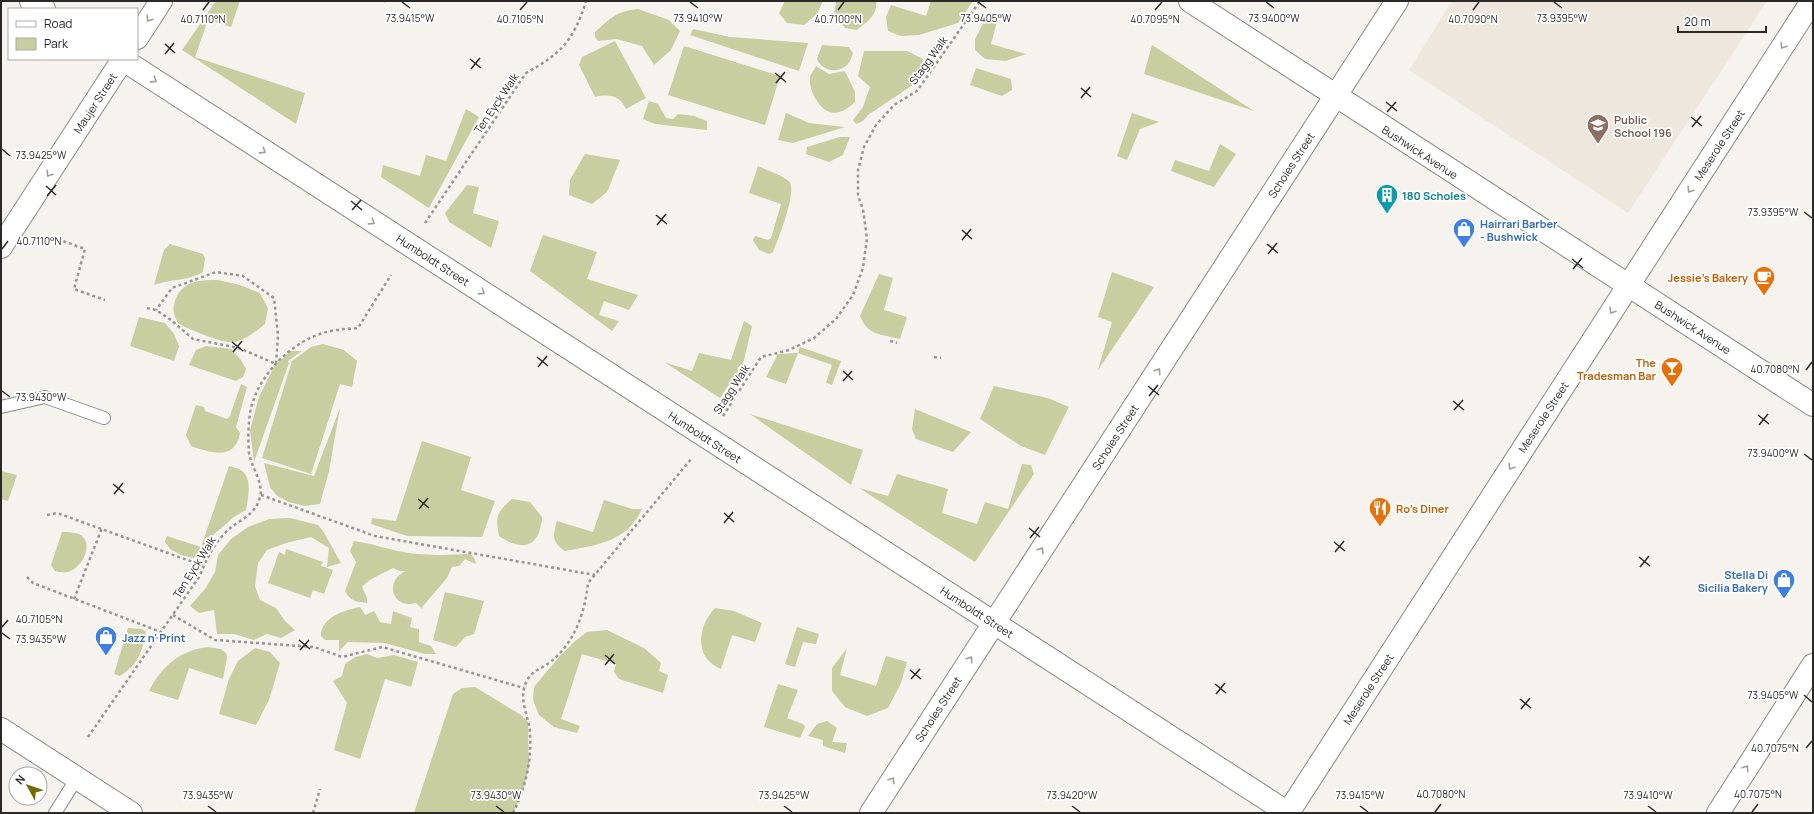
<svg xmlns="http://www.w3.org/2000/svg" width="1814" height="814" font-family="Manrope,sans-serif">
  <rect width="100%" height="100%" fill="#f6f3ef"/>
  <!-- built -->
  <path fill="#eee7dd" d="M1452,1h315l-139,212 -219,-143z"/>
  <!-- green -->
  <g fill="#c8ce9f">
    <path d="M216,1h24l-9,26 -23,-7 -13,37 110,36 -9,31 -114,-74z"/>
    <path d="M785,1h38l-6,13 -13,11 -17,-2 -8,-10z"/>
    <path d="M836,1h40c2,14 -9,21 -19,29l-12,-2 -11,-14z"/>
    <path d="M931,1h42l-15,22 -39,12 -18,1 -13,-5 -2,-14 5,-12 35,11z"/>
    <path d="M638,9l31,11 11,11 -9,19 -17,15 -12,-19 -26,-7 -18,2 -3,-4v-5c16,-14 21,-21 43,-23z"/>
    <path d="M988,14l10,4 -7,26 35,10 -20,7 -21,-2 -10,-9v-11z"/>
    <path d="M693,29l37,8 78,6 -9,28 -109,-36z"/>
    <path d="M615,41l31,57 -20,11c-6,-14 -18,-15 -31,-12l-16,-32 3,-8z"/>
    <path d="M822,45l27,2 4,6c-1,3 -3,9 -6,12 -10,9 -25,6 -30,-6z"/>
    <path d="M1152,45l102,66 -110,-37z"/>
    <path d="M684,46l96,30 -15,49 -97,-30z"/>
    <path d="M864,51h43l16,8v19l-55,37 -5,6 -7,3 -3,-4 10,-13 7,-20 -12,-11z"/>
    <path d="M816,66l13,8 16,-3 10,21v10c-15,14 -28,16 -40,-4 -3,-5 -6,-14 -5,-21 1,-3 4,-7 6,-11z"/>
    <path d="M976,68l35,11 1,11 -10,6 -32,-11z"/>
    <path d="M649,101l9,3 8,14 7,1 5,-5 16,2 13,5v9l-52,-6 -12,-5z"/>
    <path d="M466,109l13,8 -50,91 -48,-31 2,-12 37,11 6,-21 20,6z"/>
    <path d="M786,113l23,10 36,4 -52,16 -15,-3z"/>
    <path d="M1132,113l27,9 -19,7 -13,31 -10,-4z"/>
    <path d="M840,137h10l-7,18 -14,7 -23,-8 1,-7z"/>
    <path d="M1220,144l16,10 -22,33 -43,-16 4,-11 34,11z"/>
    <path d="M585,154l35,6 -13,32 -15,12 -23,-9 1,-15z"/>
    <path d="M758,166c9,4 23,9 31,15 9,9 -11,59 -16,71l-4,2 -10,-4 -6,-10 2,-4 13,4 3,-2 10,-34 -32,-11z"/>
    <path d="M467,185l12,2 -6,26 26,8 -8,27 -42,-26 -4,-9z"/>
    <path d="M543,235l54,17 -10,27 51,16 -9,15 -25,-9 -5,14 20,6 -7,10 -82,-60z"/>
    <path d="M170,244l33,10 2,4 -2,14c-16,9 -32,7 -49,13l10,-35z"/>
    <path d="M1112,272l42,15 -56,83 14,-48 -14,-5z"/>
    <path d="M879,274l14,4 -9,32 23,7 -7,22c-19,-5 -32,-3 -40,-23z"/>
    <path d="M218,280l22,5 20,8 8,15 -3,16c-9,7 -21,18 -33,18 -10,1 -45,-13 -54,-19 -4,-8 -6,-13 -3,-22 7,-20 24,-21 43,-21z"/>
    <path d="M139,317l26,6 9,11 5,12 -5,15 -44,-15z"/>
    <path d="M744,321l8,5 -9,38 -23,34 -56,-36 28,9 7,-18 32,7z"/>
    <path d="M323,344l21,6 13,11 -5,26 -12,-3 -29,90 -49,-16 30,-97 19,-14z"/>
    <path d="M206,346l25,3 10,11 5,9 -3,8 -7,4 -47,-16 7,-15z"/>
    <path d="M800,347l41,14 -9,24 -6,-2 6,-18 -34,-12 -12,31 -20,-7 12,-23 20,-1z"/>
    <path d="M290,351h12l-14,10 1,2 -35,99 -4,-32 9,-33 15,-30z"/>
    <path d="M241,384l6,3 -11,40 4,6c-5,28 -29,20 -49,13l-5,-11 10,-30 8,2 1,4 22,8 3,-3z"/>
    <path d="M994,386l54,12 21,9 -24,48 -24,-9 -41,-27z"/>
    <path d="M340,408l-11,63 -9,33 -16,2 -15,-4 -12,-6 -7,-9 -6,-24 50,13z"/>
    <path d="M915,409l56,23 -18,20 -37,-13 -4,-10z"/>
    <path d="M750,414l113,36 -12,35z"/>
    <path d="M422,441l49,16 -10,33 34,11 -13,36 -75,-1 -36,-12 1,-6 24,3z"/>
    <path d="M1022,464l9,1 3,9 -59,88 -116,-74 29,8 9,-22 51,15 -6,24 35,11 8,-22 23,7z"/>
    <path d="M229,466c3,1 9,2 12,4 12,8 7,28 5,40l-12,7 -21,18 -9,18 -11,5 -12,-3 -11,-6 -5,-7 2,-6 34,11z"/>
    <path d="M1,471l16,4 -9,26 -7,-2z"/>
    <path d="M512,499l18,3 12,15c-2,31 -20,35 -43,19 -4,-20 -2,-24 13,-37z"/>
    <path d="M604,500l28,9h10c-15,33 -45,36 -77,42 -14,-10 -12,-15 -8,-30l36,11z"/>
    <path d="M290,518l28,7 5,6 18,32 -14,4 2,-19 -18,-11 -25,6 -19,7 -9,13 -3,23 5,14 16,8 9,13 10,9 -14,8 -14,-4 -13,6 -20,-6h-17l-3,-24 -15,3 -9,-7 15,-17 10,-17 3,-17 13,-16 17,-12 21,-8z"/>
    <path d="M62,532c7,0 16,0 21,5 10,11 -3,32 -15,35 -4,1 -9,0 -13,-1l-4,-6z"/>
    <path d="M354,541c17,2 32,8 49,11 22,4 45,3 68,2l4,6 1,4 -11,-5 -6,7 -7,1 -5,11 -24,28 -1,3 -6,-6c-23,7 -33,-22 -10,-32h-7l-6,-3c-11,6 -23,10 -31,19l5,11v5c-10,-1 -17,-2 -22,-12l11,-29 -6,-11z"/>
    <path d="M286,549l37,13 -2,4 12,4 -9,24 -11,-4 -3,8 -42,-15 11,-31 6,3z"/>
    <path d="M445,592l39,9 -10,33 -9,3 -9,10 -23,-7z"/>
    <path d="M360,607l5,8 9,-4 6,11 11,2 2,-13 19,7 -2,9 9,2v13l12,4 5,8h-11l-41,-11 -36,-1 -9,9v-11h-14l-4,-4c0,-19 24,-26 39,-29z"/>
    <path d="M715,608l19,3 28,12 -7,19 -23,-7 -11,34c-27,-11 -24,-42 -6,-61z"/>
    <path d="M797,627l22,7 -3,10 -13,-2 -8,25 -10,-3z"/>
    <path d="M128,628l14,1 4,3c-4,21 -8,32 -26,44l-6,-2z"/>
    <path d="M607,630l37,18 17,15 -2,8 9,4 -5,18 -44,-14 -5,-7 2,-8 -34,-10 -21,65 19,7 -3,7 -23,-6 -15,-12 -6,-15 1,-13 24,-29 17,-17 12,-9z"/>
    <path d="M208,647l13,2 5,4 1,5 -4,21 -34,-11 -11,32 -29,-9c13,-25 31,-41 59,-44z"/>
    <path d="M255,648l15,4 10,11 -11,37 -13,25 -37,-11 10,-35 9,-18z"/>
    <path d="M847,648l-7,27 36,11 10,-30 21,6 -6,21 -13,25 -21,8 -22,-9 -13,-16v-23z"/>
    <path d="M367,654l10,4 17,-3 24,7 -7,25 -26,-8 -25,80 -26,-9 13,-47 -14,-22 9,-5 3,-12 10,-7z"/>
    <path d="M778,684l20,6 -11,28 16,6 2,3 -5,11 -36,-11z"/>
    <path d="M475,687l46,28 7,7 1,45 -7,27 -9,19h-99l39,-119 9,-6z"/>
    <path d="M827,721l10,7 -5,14 15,1 -2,10 -22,-7v-6l-15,-4 9,-12z"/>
  </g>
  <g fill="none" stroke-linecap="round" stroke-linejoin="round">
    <!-- lane casing -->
    <g stroke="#8b8985" stroke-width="14">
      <g id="lane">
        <path d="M1,407l44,-10 59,21"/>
        <path d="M55,813l22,-35"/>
      </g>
    </g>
    <!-- street casing -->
    <g stroke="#8b8985" stroke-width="24">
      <g id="street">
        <path d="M31,1l13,8"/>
        <path d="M137,38l24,-37"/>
        <path d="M122,59l1166,754"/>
        <path d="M1,247l122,-188"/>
        <path d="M1,729l130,84"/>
        <path d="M871,813l526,-812"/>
        <path d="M1288,813l524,-812"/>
        <path d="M1718,813l95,-148"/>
      </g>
    </g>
    <!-- secondary casing -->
    <g stroke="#8b8985" stroke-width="24">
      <path id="secondary" d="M1190,1l623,404"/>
    </g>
    <!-- path -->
    <g stroke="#989694" stroke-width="2.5" stroke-dasharray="3 3" stroke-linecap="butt">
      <path d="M384,1h1"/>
      <path d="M425,223l101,-150c35,-19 48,-33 60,-72"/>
      <path d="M52,237l33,12 -11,40 31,11"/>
      <path d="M147,308l9,2 15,10 22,19 46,9 37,16 2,-29 -4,-37 -31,-22 -27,-4 -44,16 -16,22"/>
      <path d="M890,341l7,2"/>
      <path d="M934,357l7,1"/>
      <path d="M723,416l38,-59 28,-7 25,-12 22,-19 17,-24 10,-27 4,-29 -4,-30 -5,-13v-26l6,-23 12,-22 18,-20 23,-14 63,-90"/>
      <path d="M261,495l114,41 220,39"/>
      <path d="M47,515l10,-2 147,53"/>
      <path d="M27,577l6,6 128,49"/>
      <path d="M74,599l28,-71"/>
      <path d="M173,615l42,25 99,7 28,10 40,-10 142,41"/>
      <path d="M88,737l111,-160c7,-16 13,-31 26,-44 13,-14 30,-16 35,-36 4,-14 -9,-30 -11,-44 -1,-15 -1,-30 2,-45 9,-36 44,-70 80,-77 9,-2 18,-2 27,-3l33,-53"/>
      <path d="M313,813l7,-24"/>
      <path d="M513,813c12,-25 19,-51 17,-80 -1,-16 -11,-32 -5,-48 4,-12 11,-14 21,-20 27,-18 39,-51 42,-82l104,-125"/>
    </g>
    <!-- lane -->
    <use href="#lane" stroke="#fff" stroke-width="12"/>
    <!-- street -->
    <use href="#street" stroke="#fff" stroke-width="22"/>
    <!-- secondary -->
    <use href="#secondary" stroke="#fff" stroke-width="22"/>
  </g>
  <!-- one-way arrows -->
  <defs><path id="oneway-chevron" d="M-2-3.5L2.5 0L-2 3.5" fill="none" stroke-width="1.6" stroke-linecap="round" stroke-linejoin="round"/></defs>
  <g stroke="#9f9f9e">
    <use href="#oneway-chevron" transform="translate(149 19) rotate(123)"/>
    <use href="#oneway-chevron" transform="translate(1783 46) rotate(123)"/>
    <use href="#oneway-chevron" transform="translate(154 80) rotate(33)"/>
    <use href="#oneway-chevron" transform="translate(263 151) rotate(33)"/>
    <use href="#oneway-chevron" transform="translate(49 174) rotate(123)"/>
    <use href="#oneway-chevron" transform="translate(1690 190) rotate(123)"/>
    <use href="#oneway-chevron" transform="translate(372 222) rotate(33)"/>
    <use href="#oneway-chevron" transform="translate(482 292) rotate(33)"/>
    <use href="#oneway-chevron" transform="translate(1612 311) rotate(123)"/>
    <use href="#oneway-chevron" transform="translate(1158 371) rotate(-57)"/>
    <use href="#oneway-chevron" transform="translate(1511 467) rotate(123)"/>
    <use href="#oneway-chevron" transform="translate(1041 550) rotate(-57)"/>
    <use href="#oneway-chevron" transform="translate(970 659) rotate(-57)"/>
    <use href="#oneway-chevron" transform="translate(1746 768) rotate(-57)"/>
    <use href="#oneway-chevron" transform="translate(892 780) rotate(-57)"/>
  </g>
  <!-- ticks -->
  <path fill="none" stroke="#2a2928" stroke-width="1.5" d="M402,2l8,6M690,2l8,6M978,2l8,6M1266,2l8,6M1554,2l8,6M203,10l6,-8M520,10l7,-8M838,10l6,-8M1155,10l7,-8M1473,10l6,-8M165,44l10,9M165,54l9,-11M470,59l11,9M471,69l9,-11M775,73l11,9M776,83l9,-11M1081,88l10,9M1081,98l9,-11M1386,102l11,9M1387,112l9,-10M1691,117l11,9M1692,127l9,-11M2,149l8,7M46,186l10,9M47,196l9,-11M351,201l11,9M352,210l9,-10M1804,212l8,6M656,215l11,9M657,225l9,-11M962,230l10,9M962,240l9,-11M1267,244l11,9M2,249l6,-8M1268,254l9,-11M1572,259l11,9M1573,269l9,-11M232,342l11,9M233,352l9,-11M537,357l11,9M538,367l9,-11M1806,370l6,-8M843,371l10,9M843,381l9,-10M1148,386l11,9M2,391l8,6M1149,396l9,-11M1453,401l11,9M1454,410l9,-10M1758,415l11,9M1759,425l9,-11M1804,454l8,6M113,484l11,9M114,494l9,-11M418,499l11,9M419,509l9,-11M724,513l10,9M724,523l9,-11M1029,528l11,9M1030,538l9,-11M1334,542l11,9M1335,552l9,-11M1639,557l11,9M1640,567l9,-11M2,627l6,-7M2,633l8,6M299,640l11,9M300,650l9,-10M605,655l10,9M605,665l9,-11M910,670l11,9M911,679l9,-10M1215,684l11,9M1216,694l9,-11M1804,695l8,7M1520,699l11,9M1521,709l9,-11M1806,748l6,-7M208,806l8,6M496,806l8,6M784,806l8,6M1072,806l8,6M1360,806l8,6M1648,806l8,6M1435,812l6,-8M1752,812l6,-8"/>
  <!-- icons -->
  <defs>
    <g id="school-pin" transform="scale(1.15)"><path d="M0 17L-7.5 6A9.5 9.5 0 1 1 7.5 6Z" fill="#8d6e63" stroke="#fff"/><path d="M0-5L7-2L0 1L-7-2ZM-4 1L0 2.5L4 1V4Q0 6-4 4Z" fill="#fff"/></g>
    <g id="building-pin" transform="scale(1.15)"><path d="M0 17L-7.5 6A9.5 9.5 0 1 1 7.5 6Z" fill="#0f9aa8" stroke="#fff"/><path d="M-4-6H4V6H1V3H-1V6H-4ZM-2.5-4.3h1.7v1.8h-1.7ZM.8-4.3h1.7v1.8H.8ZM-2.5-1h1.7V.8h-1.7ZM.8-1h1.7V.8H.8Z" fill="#fff"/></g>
    <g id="shop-pin" transform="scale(1.15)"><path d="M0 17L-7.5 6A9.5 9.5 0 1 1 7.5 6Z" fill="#3f7fe0" stroke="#fff"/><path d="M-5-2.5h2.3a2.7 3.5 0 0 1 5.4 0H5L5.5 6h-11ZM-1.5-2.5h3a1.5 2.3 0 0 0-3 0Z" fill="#fff"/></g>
    <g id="cafe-pin" transform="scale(1.15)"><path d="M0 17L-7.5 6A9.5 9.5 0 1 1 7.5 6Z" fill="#e8710a" stroke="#fff"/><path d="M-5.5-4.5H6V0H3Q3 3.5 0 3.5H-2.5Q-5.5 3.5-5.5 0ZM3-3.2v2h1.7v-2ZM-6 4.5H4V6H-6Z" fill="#fff"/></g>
    <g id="bar-pin" transform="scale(1.15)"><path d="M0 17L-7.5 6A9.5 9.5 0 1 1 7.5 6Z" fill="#e8710a" stroke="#fff"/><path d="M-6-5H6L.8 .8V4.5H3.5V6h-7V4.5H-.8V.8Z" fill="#fff"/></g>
    <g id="restaurant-pin" transform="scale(1.15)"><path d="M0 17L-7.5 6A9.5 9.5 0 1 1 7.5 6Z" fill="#e8710a" stroke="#fff"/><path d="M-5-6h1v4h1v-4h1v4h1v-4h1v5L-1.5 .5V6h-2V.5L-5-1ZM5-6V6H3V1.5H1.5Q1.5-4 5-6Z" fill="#fff"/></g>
  </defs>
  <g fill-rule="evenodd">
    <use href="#school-pin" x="1598" y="125"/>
    <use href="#building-pin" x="1387" y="195"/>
    <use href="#shop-pin" x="1464" y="229"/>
    <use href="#cafe-pin" x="1764" y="277"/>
    <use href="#bar-pin" x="1672" y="368"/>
    <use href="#restaurant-pin" x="1380" y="508"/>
    <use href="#shop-pin" x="1784" y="580"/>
    <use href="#shop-pin" x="106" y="637"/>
  </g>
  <g text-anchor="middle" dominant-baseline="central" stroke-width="3.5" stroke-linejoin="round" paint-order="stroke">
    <!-- street labels -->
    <g font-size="11" fill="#2a2928" stroke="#fff">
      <text transform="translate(928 60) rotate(-54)">Stagg Walk</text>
      <text transform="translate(95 103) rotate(-57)">Maujer Street</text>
      <text transform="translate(496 103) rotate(-56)">Ten Eyck Walk</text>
      <text transform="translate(1719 145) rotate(-57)">Meserole Street</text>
      <text transform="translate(1420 152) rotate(33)">Bushwick Avenue</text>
      <text transform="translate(1291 165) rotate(-57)">Scholes Street</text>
      <text transform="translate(433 260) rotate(33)">Humboldt Street</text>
      <text transform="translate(1693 327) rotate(33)">Bushwick Avenue</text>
      <text transform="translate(731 389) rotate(-57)">Stagg Walk</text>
      <text transform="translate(1543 417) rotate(-57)">Meserole Street</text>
      <text transform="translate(705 437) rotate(33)">Humboldt Street</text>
      <text transform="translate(1115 437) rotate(-57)">Scholes Street</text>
      <text transform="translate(194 567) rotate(-58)">Ten Eyck Walk</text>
      <text transform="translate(977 612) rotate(33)">Humboldt Street</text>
      <text transform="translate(1368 689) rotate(-57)">Meserole Street</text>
      <text transform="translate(938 709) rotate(-57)">Scholes Street</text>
    </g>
    <!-- education labels -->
    <g font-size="11" font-weight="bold" fill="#785e54" stroke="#fff" text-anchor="start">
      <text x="1614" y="119">Public<tspan x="1614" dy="13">School 196</tspan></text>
    </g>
    <!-- culture labels -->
    <g font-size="11" font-weight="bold" fill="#0d838f" stroke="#fff" text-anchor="start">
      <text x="1402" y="195">180 Scholes</text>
    </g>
    <!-- shop labels -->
    <g font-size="11" font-weight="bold" fill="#366cbe" stroke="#fff" text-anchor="start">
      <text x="1480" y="223">Hairrari Barber<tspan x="1480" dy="13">- Bushwick</tspan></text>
      <text x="1768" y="574" text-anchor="end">Stella Di<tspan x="1768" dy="13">Sicilia Bakery</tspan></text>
      <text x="122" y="637">Jazz n' Print</text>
    </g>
    <!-- food labels -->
    <g font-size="11" font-weight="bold" fill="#c56008" stroke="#fff" text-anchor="end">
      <text x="1748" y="277">Jessie's Bakery</text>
      <text x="1656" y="362">The<tspan x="1656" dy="13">Tradesman Bar</tspan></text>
      <text x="1396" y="508" text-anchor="start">Ro's Diner</text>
    </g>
  </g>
  <g font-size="10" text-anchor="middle" fill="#2a2928" stroke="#fff" stroke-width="3.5" stroke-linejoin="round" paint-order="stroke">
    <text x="986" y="22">73.9405°W</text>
    <text x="410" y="22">73.9415°W</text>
    <text x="698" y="22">73.9410°W</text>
    <text x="1274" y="22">73.9400°W</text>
    <text x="1562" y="22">73.9395°W</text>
    <text x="203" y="23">40.7110°N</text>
    <text x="520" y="23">40.7105°N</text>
    <text x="838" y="23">40.7100°N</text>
    <text x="1155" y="23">40.7095°N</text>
    <text x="1473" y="23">40.7090°N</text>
    <text x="41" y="159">73.9425°W</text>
    <text x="1773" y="216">73.9395°W</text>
    <text x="39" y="245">40.7110°N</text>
    <text x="1775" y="373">40.7080°N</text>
    <text x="41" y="401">73.9430°W</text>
    <text x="1773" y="457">73.9400°W</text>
    <text x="39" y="623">40.7105°N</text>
    <text x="41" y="643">73.9435°W</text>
    <text x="1773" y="699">73.9405°W</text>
    <text x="1775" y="752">40.7075°N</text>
    <text x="1441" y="798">40.7080°N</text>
    <text x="1758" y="798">40.7075°N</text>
    <text x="208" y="799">73.9435°W</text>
    <text x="496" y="799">73.9430°W</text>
    <text x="784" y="799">73.9425°W</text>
    <text x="1072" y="799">73.9420°W</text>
    <text x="1360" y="799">73.9415°W</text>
    <text x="1648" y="799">73.9410°W</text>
  </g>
  <!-- border -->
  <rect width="1814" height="814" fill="none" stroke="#2a2928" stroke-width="4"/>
  <!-- legend -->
  <rect x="8" y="8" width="130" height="52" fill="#ffffff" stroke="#aaa9a9"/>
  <rect x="16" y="21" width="20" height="6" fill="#ffffff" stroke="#aaa9a9"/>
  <text x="44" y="28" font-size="12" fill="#2a2928">Road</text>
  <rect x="16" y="38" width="20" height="12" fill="#c8ce9f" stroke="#aaa9a9"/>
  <text x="44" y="48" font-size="12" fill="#2a2928">Park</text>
  <!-- north arrow -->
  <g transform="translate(28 786) rotate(310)"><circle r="19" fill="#ffffff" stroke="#aaa9a9"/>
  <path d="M0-3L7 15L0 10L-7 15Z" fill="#726a02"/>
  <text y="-6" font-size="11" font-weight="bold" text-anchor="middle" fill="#2a2928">N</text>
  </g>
  <!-- scale -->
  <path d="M1678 26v6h88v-6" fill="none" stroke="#2a2928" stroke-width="2"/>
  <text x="1684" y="26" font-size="12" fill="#2a2928" stroke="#ffffff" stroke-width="3" paint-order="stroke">20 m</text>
</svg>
